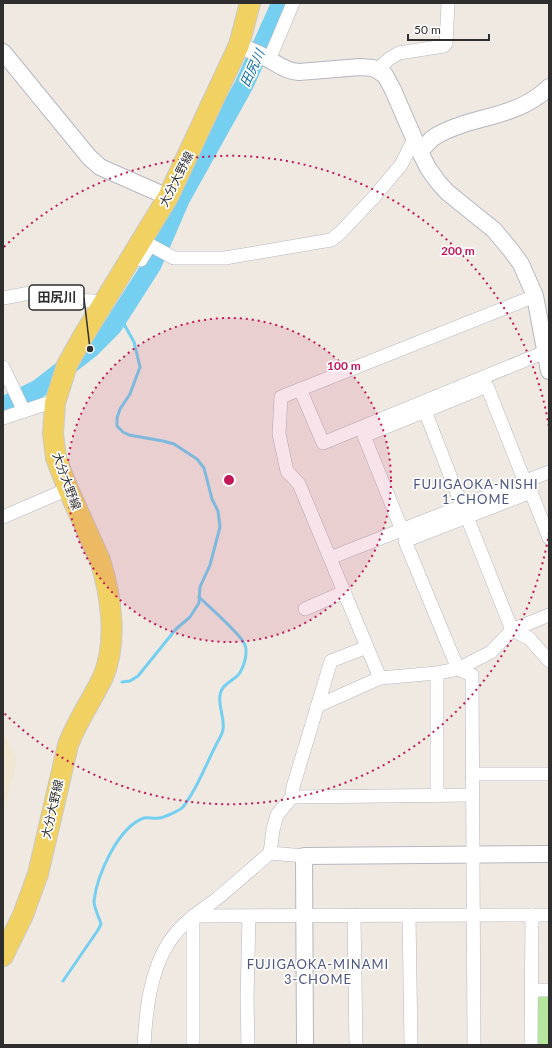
<svg xmlns="http://www.w3.org/2000/svg" width="552" height="1048" font-family="Lato,'Noto Sans JP',sans-serif">
  <rect width="100%" height="100%" fill="#efe9e1"/>
  <!-- education -->
  <path fill="#f0e6d1" d="M3,732l12,23 1,6 -2,13 -11,37z"/>
  <!-- green -->
  <path fill="#b6e59e" d="M549,993v52h-13v-49z"/>
  <g fill="none" stroke-linecap="round" stroke-linejoin="round">
    <!-- stream -->
    <g stroke="#75cff0" stroke-width="3">
      <path d="M119,315l15,27 6,25 -10,27 -10,15 -3,9v8l6,6 6,3 34,6 11,3 23,15 7,9 8,31 6,12 2,16 -10,38 -10,22 -1,16 -9,14 -14,12 -38,47 -8,5 -8,1"/>
      <path d="M63,981l35,-51 3,-6c-2,-7 -7,-16 -7,-23 3,-26 24,-74 50,-83 5,-1 10,1 15,0 4,0 22,-8 24,-11 15,-19 22,-41 33,-62 2,-5 7,-11 7,-16 2,-11 -5,-22 -3,-33 1,-12 12,-14 19,-22 5,-7 9,-21 6,-29 -3,-10 -37,-39 -46,-48"/>
    </g>
    <!-- river -->
    <path stroke="#75cff0" stroke-width="19" d="M3,406l35,-17 52,-40 23,-23 39,-61 28,-65 64,-115 37,-82"/>
    <!-- minor casing -->
    <g stroke="#b4b7c1" stroke-width="14">
      <g id="minor">
        <path d="M269,60l24,-57"/>
        <path d="M377,70l12,-11 10,-6 45,-7 2,-3 2,-40"/>
        <path d="M141,260l9,-15 24,13h51l106,-18 9,-7 34,-36 27,-32 13,-26"/>
        <path d="M3,298l27,-5 45,7 18,1 8,4"/>
        <path d="M3,367l21,44"/>
        <path d="M300,389l23,54 222,-91"/>
        <path d="M425,411l37,95"/>
        <path d="M3,418l42,-14 10,-1"/>
        <path d="M3,517l65,-28"/>
        <path d="M467,517l45,113 17,8 20,23"/>
        <path d="M402,530l-38,-94 123,-50 38,96"/>
        <path d="M330,558l219,-86"/>
        <path d="M305,609l39,-17"/>
        <path d="M437,673v122"/>
        <path d="M380,678l-81,-194 -12,-13 -8,-37 2,-37 254,-101"/>
        <path d="M317,706l63,-28 57,-5 21,-4 33,-17 21,-22 37,-15"/>
        <path d="M472,774h77"/>
        <path d="M292,797l181,-2"/>
        <path d="M270,853l3,-23 4,-15 15,-18 1,-10 38,-126 36,-14"/>
        <path d="M354,915l2,130"/>
        <path d="M409,915l2,130"/>
        <path d="M532,990h17"/>
        <path d="M144,1045c2,-35 6,-73 25,-103 12,-18 28,-29 45,-41 19,-15 37,-32 56,-48l34,3"/>
        <path d="M193,1045v-129l356,-1"/>
        <path d="M248,1045l-1,-47 2,-82"/>
        <path d="M474,1045l-2,-370 -14,-6 -53,-128 126,-49 18,46"/>
        <path d="M531,1045l1,-130"/>
      </g>
    </g>
    <!-- tertiary casing -->
    <g stroke="#b4b7c1" stroke-width="18">
      <g id="tertiary">
        <path d="M239,45c9,5 20,8 29,14 11,6 18,12 31,13l61,-5 13,1 12,7 8,15 27,62 8,16 10,14 9,10 47,38 16,19 11,15 14,32 14,75"/>
        <path d="M3,52l86,105 11,10 68,30"/>
        <path d="M420,152c4,-5 8,-10 13,-14 11,-8 25,-12 37,-16 29,-8 57,-13 79,-35"/>
        <path d="M305,1045l-1,-189 245,-2"/>
      </g>
    </g>
    <!-- primary casing -->
    <g stroke="#c9c9c9" stroke-width="22">
      <path id="primary" d="M3,956l20,-41 15,-41 30,-129c9,-24 24,-45 35,-68 15,-35 8,-82 -3,-117l-32,-71 -12,-31 -3,-24 2,-31 12,-38 15,-27 86,-141 71,-152 11,-42"/>
    </g>
    <!-- minor -->
    <use href="#minor" stroke="#fff" stroke-width="13"/>
    <!-- tertiary -->
    <use href="#tertiary" stroke="#fff" stroke-width="16"/>
    <!-- primary -->
    <use href="#primary" stroke="#f2d163" stroke-width="20"/>
  </g>
  <!-- distance rings -->
  <circle cx="229" cy="480" r="162" fill="#c2185b" fill-opacity=".12"/>
  <g fill="none" stroke="#c2185b" stroke-width="2" stroke-dasharray="2 4">
    <circle cx="229" cy="480" r="162"/>
    <path d="M549 533A324 324 0 0 1 4 713M4 247A324 324 0 0 1 549 427"/>
  </g>
  <g text-anchor="middle" dominant-baseline="central" stroke-width="3.5" stroke-linejoin="round" paint-order="stroke">
    <!-- street labels -->
    <g font-size="12" fill="#2e2e2e" stroke="#fff">
      <text transform="translate(176 179) rotate(-63)">大分大野線</text>
      <text transform="translate(67 481) rotate(70)">大分大野線</text>
      <text transform="translate(52 809) rotate(-77)">大分大野線</text>
    </g>
    <!-- water labels -->
    <g font-size="13" font-style="italic" fill="#0d6fa3" stroke="#fff">
      <text transform="translate(252 68) rotate(-65)">田尻川</text>
    </g>
    <!-- neighbourhood labels -->
    <g font-size="13" letter-spacing="1" fill="#4d5680" stroke="#fff">
      <text x="476" y="484">FUJIGAOKA-NISHI<tspan x="476" dy="15">1-CHOME</tspan></text>
      <text x="318" y="964">FUJIGAOKA-MINAMI<tspan x="318" dy="15">3-CHOME</tspan></text>
    </g>
  </g>
  <circle cx="229" cy="480" r="6" fill="#c2185b" stroke="#fff" stroke-width="2"/>
  <g font-size="12" text-anchor="middle" font-weight="bold" fill="#c2185b" stroke="#fff" stroke-width="3.5" stroke-linejoin="round" paint-order="stroke">
    <text x="458" y="255">200 m</text>
    <text x="344" y="370">100 m</text>
  </g>
  <!-- callouts -->
  <path fill="none" stroke="#2e2e2e" stroke-width="1.5" d="M90 349L84 298"/>
  <circle fill="#2e2e2e" stroke="#fff" stroke-width="1.5" cx="90" cy="349" r="4"/>
  <rect fill="#fff" stroke="#2e2e2e" stroke-width="1.5" x="29" y="285" width="55" height="25" rx="4"/>
  <g font-size="13" text-anchor="middle" font-weight="bold" fill="#2e2e2e">
    <text x="57" y="302">田尻川</text>
  </g>
  <!-- border -->
  <rect width="552" height="1048" fill="none" stroke="#2e2e2e" stroke-width="8"/>
  <!-- scale -->
  <path d="M408 34v6h81v-6" fill="none" stroke="#2e2e2e" stroke-width="2"/>
  <text x="414" y="34" font-size="12" fill="#2e2e2e" stroke="#ffffff" stroke-width="3" paint-order="stroke">50 m</text>
</svg>
